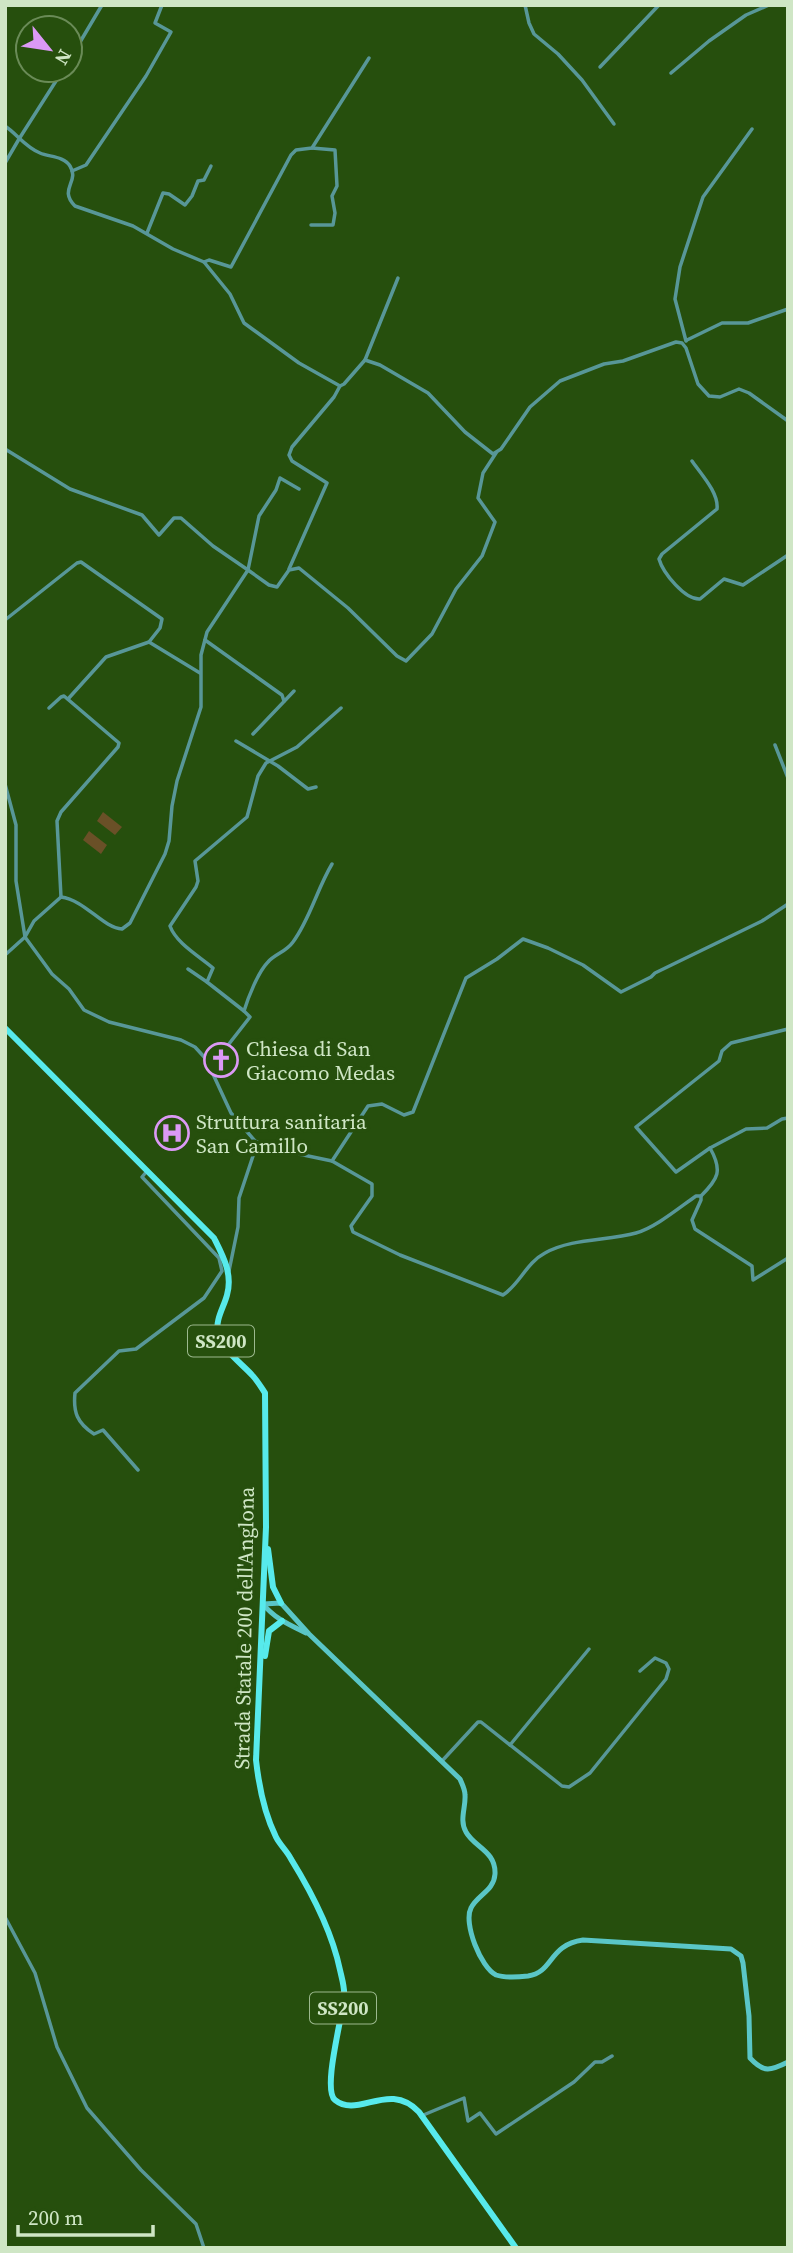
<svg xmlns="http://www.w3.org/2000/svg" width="793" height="2253" font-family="'Source Serif 4',serif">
  <rect width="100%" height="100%" fill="#264f0d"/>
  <!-- green -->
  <g fill="#6a5027">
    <path d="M103,812l19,15 -7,8 -18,-14z"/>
    <path d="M89,831l18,14 -6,9 -18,-14z"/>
  </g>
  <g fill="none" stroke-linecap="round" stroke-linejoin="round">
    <!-- street -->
    <g stroke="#589798" stroke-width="3.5">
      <path d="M525,5l4,18 5,11 24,20 24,26 32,44"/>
      <path d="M70,59l32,-54"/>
      <path d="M600,67l59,-62"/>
      <path d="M671,73l38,-32 37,-26 23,-10"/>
      <path d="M5,126c12,8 20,21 35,27 9,4 24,3 30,13 10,16 -12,23 5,40l58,20 40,23 31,13 26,32 14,29 55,40 41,23 4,-2 21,-24 15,5 48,28 37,39 28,22 8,-5 29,-42 30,-26 44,-17 19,-3 53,-19 6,1 4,5 12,36 11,12 11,1 19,-8 10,4 39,28"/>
      <path d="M5,163l14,-24 44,-69"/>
      <path d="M72,171l14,-6 60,-89 25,-44 -16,-9 7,-18"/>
      <path d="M311,225h22l2,-12 -3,-17 5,-10 -2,-36 -23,-2"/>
      <path d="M147,233l16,-40 6,1 16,11 7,-9 6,-15 6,-1 7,-14"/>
      <path d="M204,262l5,-2 22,7 60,-112 5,-5 16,-2 57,-90"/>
      <path d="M687,340l35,-17h26l40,-14"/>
      <path d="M686,341l-11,-42 5,-32 23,-70 49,-68"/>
      <path d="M365,360l33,-82"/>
      <path d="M5,449l65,40 72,26 17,20 15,-17h7l32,28 35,24 11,-54 17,-26 4,-12 19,11"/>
      <path d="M692,461c9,13 27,32 25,48l-55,45 -3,5c4,14 26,41 41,40l24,-20 19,6 45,-30"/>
      <path d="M289,569l38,-86 -35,-22 -3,-6 3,-8 42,-50 6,-11"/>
      <path d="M5,620l72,-57 4,-1 81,57 -2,9 -11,14"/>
      <path d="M205,640l77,55 2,6"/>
      <path d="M68,699l38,-42 43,-15 51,31"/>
      <path d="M49,708l12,-11 3,-1 55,47 -1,4 -57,65 -4,9 4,76"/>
      <path d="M253,734l41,-43"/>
      <path d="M236,741l42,25 30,23 8,-2"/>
      <path d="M775,745l13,33"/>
      <path d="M5,784l11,41v56l9,56 27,37 17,15 15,21 25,12 72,18 14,7 11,12 25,54 24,28 15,7 62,13 40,23v12l-21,30 2,6 47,23 103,40c17,-11 23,-32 42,-42 27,-15 62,-12 91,-20 19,-5 44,-26 60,-37h5v4l-9,20 3,9 57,37 1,14 35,-22"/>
      <path d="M61,897c24,3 42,31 61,32l8,-6 35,-69 4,-13 3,-35 5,-25 24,-74v-52l6,-23 41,-62 21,15 8,2 12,-17 10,-2 49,40 49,48 9,5 26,-27 24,-45 26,-33 13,-34 -17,-24 5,-25 13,-20"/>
      <path d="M5,955l20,-18 9,-16 27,-24"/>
      <path d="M188,969l19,13 6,-14c-14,-12 -37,-25 -43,-42l26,-39 2,-6 -3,-20 52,-44 11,-41 8,-13 31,-16 44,-39"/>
      <path d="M207,982l37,29"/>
      <path d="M206,1059l19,-10 25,-32 -6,-6c4,-13 14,-39 24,-49 7,-8 18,-10 25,-20 17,-23 24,-53 39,-78"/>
      <path d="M710,1148l36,-19 21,-1 15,-9 6,-1"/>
      <path d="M332,1161l36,-55 14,-2 22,11 9,-3 53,-134 31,-19 26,-20 25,9 35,17 38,27 30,-15 4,-4 107,-52 26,-17"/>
      <path d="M701,1196c17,-17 22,-25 9,-48l-34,24 -40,-45 83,-66 3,-10 9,-8 57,-14"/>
      <path d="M229,1271l9,-44 1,-29 14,-42 2,-15"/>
      <path d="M138,1470l-35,-40 -9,4c-17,-11 -21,-22 -19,-41l44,-42 17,-2 68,-51 18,-27 -3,-13 -77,-81 5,-6"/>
      <path d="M510,1745l79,-96"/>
      <path d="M442,1761l36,-39h3l81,64 7,1 21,-14 76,-94 3,-10 -3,-6 -11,-5 -15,13"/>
      <path d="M5,1917l30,56 22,74 30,61 54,62 55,54 8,24"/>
      <path d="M421,2116l43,-18 4,23 12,-8 16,21 78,-52 21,-20h7l10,-6"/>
    </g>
    <!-- secondary -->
    <g stroke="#5ac6c7" stroke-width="5">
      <path d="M263,1604l18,-1 28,31 151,145c2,5 5,10 5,16 1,12 -6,25 1,37 8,15 30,19 29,42 -1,17 -18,21 -24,34 -8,15 10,60 25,67 9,3 23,2 32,1 26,-4 20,-31 55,-36l148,9 10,7 2,7 6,53 1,42c14,15 20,13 38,4"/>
      <path d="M263,1604c12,15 27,21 43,29"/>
    </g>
    <!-- primary -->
    <g stroke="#57eaec" stroke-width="6">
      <path d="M5,1028l209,210c9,18 19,36 13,57 -3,12 -12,25 -9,37 4,18 22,30 34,43 5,5 9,12 13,18l1,134 -10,233c3,27 8,53 20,77 4,8 11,14 15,22 21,34 41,72 49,111 2,9 5,18 4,26 -1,20 -22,93 -9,104 23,19 54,-20 84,12l97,136"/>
      <path d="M268,1549l5,38 8,16"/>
      <path d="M265,1656l4,-25 13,-10"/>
    </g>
  </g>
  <!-- icons -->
  <defs>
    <g id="church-ring" transform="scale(1.75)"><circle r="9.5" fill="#264f0d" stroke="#db99f5" stroke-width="1.5"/><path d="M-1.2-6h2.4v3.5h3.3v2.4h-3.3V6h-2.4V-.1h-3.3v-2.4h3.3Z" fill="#db99f5"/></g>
    <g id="hospital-ring" transform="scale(1.75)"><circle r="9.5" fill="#264f0d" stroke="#db99f5" stroke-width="1.5"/><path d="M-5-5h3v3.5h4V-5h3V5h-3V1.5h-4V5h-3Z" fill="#db99f5"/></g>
  </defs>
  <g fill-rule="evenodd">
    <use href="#church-ring" x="221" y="1060"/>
    <use href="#hospital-ring" x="172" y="1133"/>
  </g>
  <g text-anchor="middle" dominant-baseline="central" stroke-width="7" stroke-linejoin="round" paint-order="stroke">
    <!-- shield labels -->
    <g fill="#264f0d" stroke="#9cb98e" stroke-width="2">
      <rect x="188" y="1325.5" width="66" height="31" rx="5"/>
      <rect x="310" y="1992.5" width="66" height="31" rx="5"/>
    </g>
    <g font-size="19" font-weight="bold" fill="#cfe6c5">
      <text x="221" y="1341">SS200</text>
      <text x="343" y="2008">SS200</text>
    </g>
    <!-- poi labels -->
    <g font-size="21" fill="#cfe6c5" stroke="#264f0d" text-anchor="start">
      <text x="246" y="1048">Chiesa di San<tspan x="246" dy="24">Giacomo Medas</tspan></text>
      <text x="196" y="1121">Struttura sanitaria<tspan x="196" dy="24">San Camillo</tspan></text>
    </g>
    <!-- street labels -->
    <g font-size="21" fill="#cfe6c5" stroke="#264f0d">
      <text transform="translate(244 1628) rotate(-89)">Strada Statale 200 dell'Anglona</text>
    </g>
  </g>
  <!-- border -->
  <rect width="793" height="2253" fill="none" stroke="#cfe6c5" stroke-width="14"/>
  <!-- north arrow -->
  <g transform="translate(49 49) rotate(120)"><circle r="33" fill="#264f0d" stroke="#6a8b57" stroke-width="2"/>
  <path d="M0-5L12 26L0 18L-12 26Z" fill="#db99f5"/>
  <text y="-10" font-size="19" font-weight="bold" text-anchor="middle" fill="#cfe6c5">N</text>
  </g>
  <!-- scale -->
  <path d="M18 2225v10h135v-10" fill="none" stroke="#cfe6c5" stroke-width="3.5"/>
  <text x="28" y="2225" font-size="21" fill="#cfe6c5" stroke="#264f0d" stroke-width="5" paint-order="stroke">200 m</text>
</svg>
